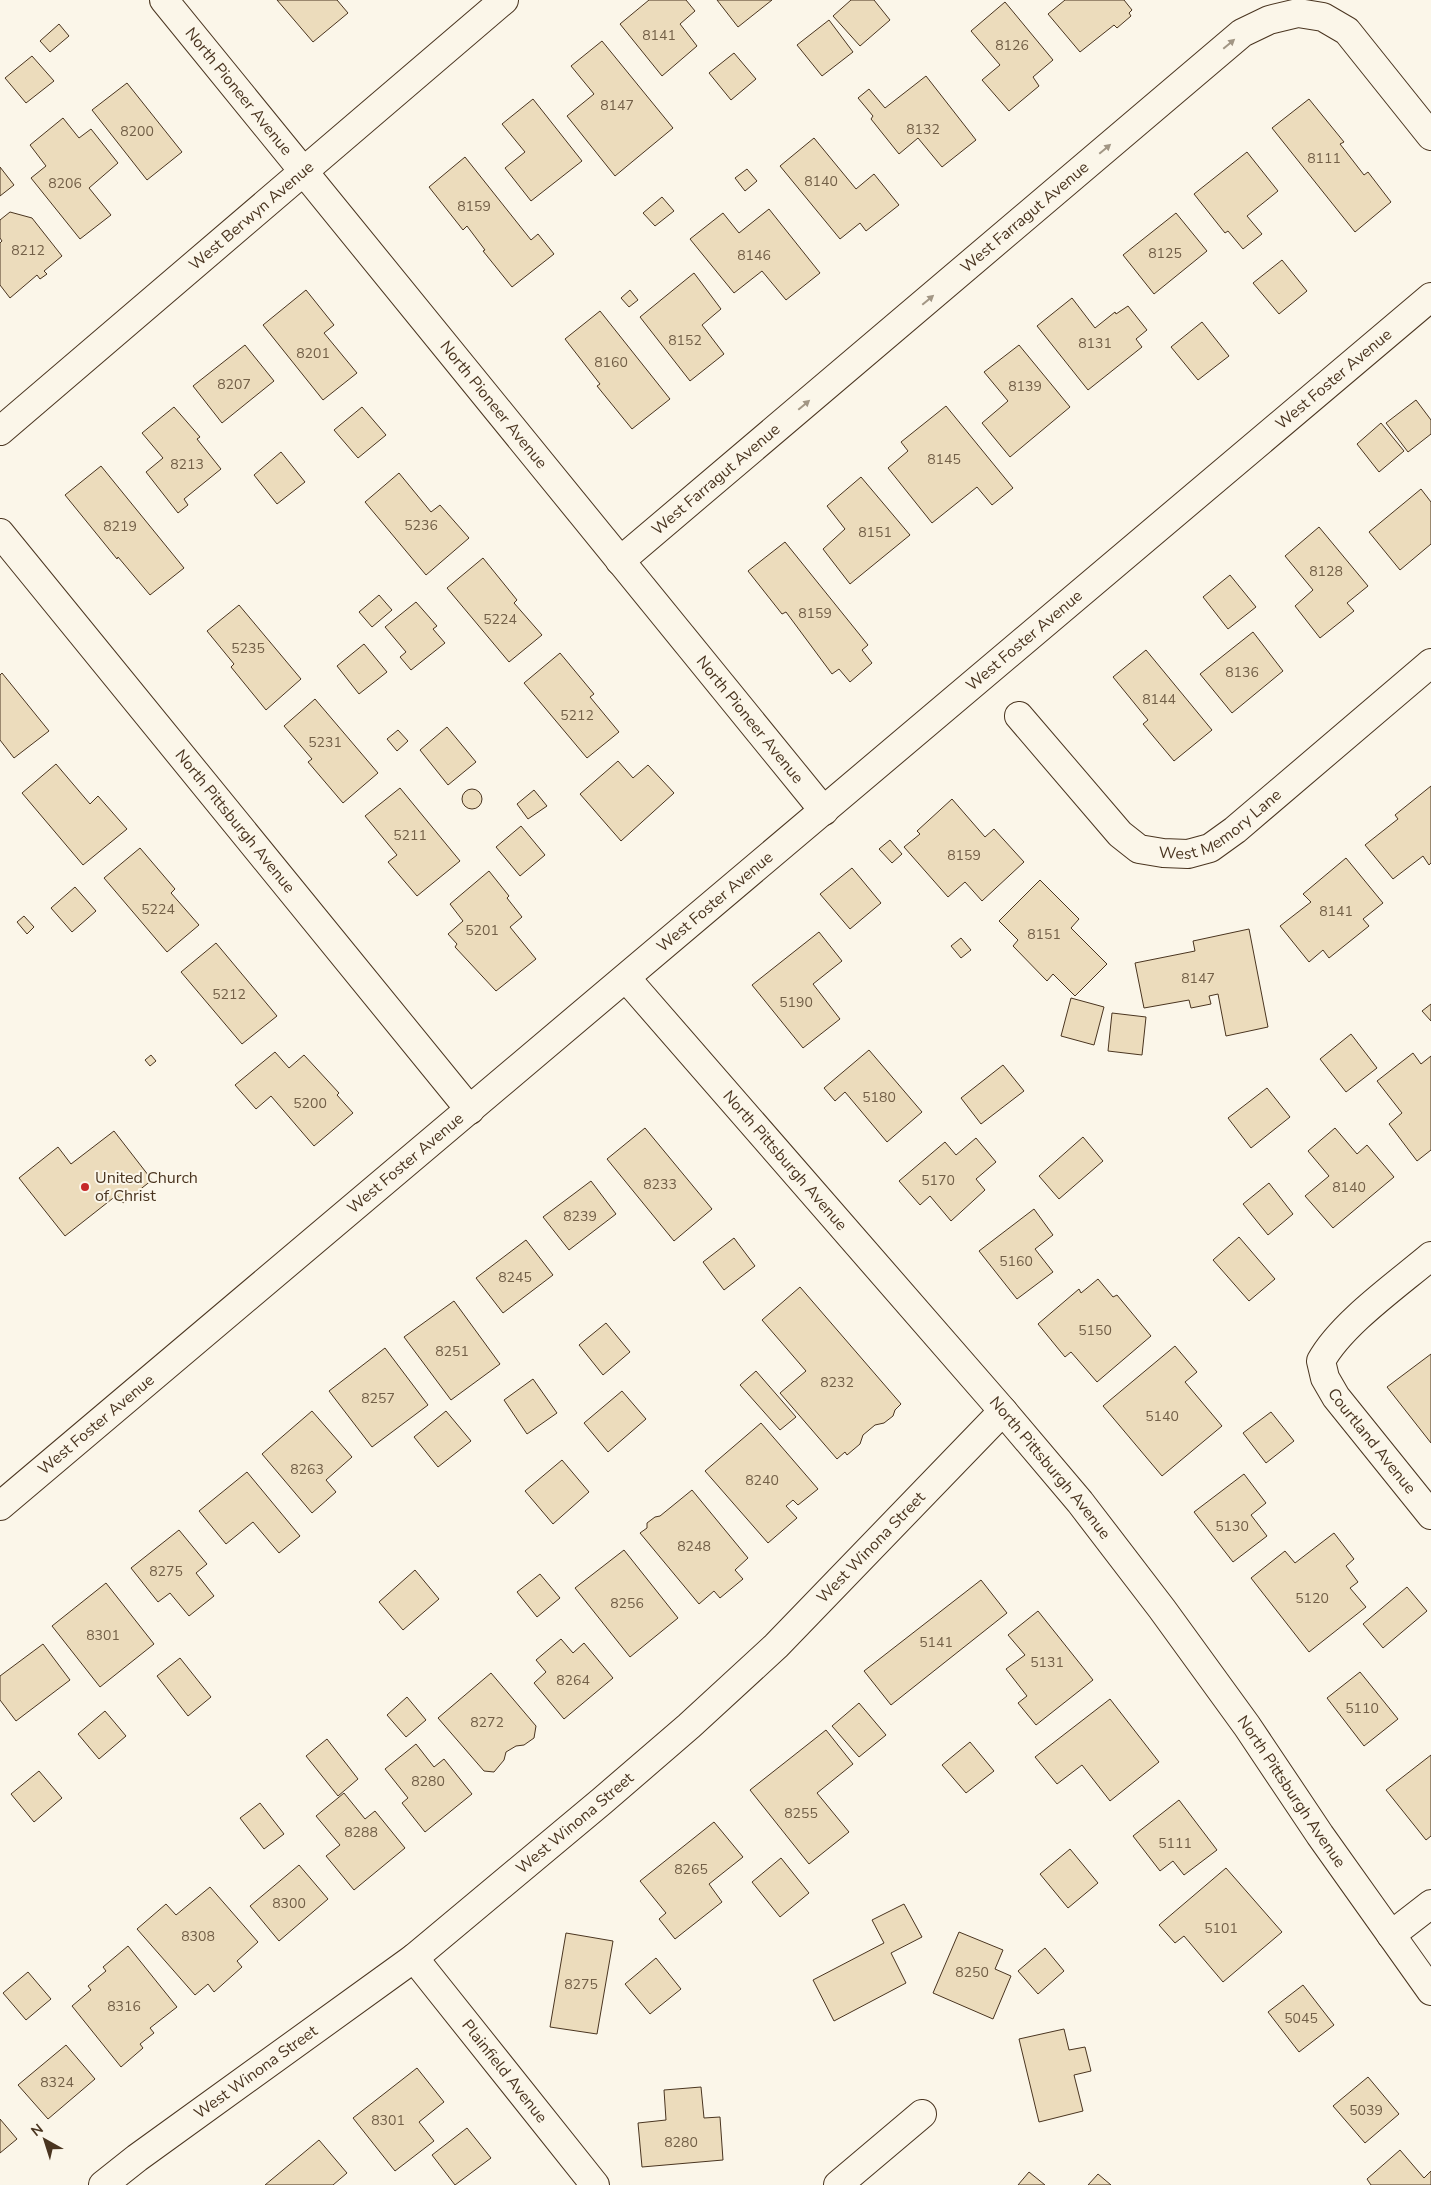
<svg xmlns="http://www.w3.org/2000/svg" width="1431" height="2185" font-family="'Nunito Sans',sans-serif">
  <rect width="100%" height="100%" fill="#fbf6e9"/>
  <!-- building -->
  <g fill="#ecdcbc" stroke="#4a3520">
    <path d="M277,0h60l11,13 -35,29z"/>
    <path d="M649,0h37l9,11 -15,13 17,22 -35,30 -42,-52z"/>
    <path d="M717,0h55l-34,27z"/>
    <path d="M851,0h23l16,20 -30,26 -27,-30z"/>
    <path d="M1065,0h59l8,10 -3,3 2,3 -14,12 -3,-3 -34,27 -32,-38z"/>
    <path d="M1005,2l48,58 -20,17 6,9 -30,25 -27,-31 18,-15 -29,-34z"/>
    <path d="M829,20l24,32 -31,24 -25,-31z"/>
    <path d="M59,24l10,12 -19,16 -10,-11z"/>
    <path d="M602,41l71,87 -58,48 -48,-60 27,-22 -23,-28z"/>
    <path d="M734,53l22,26 -25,21 -22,-27z"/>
    <path d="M32,56l22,25 -28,22 -21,-25z"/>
    <path d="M926,76l50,64 -34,27 -24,-29 -19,16 -28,-35 2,-3 -15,-18 11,-9 16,19z"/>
    <path d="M127,83l55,69 -35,28 -55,-70z"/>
    <path d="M533,99l49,62 -51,40 -26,-33 20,-16 -23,-28z"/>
    <path d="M1309,99l35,43 -4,2 24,31 4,-3 23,30 -36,30 -83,-104z"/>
    <path d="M63,118l16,20 12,-9 27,34 -29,25 22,27 -31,24 -49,-61 15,-12 -16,-21z"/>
    <path d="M814,138l42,51 18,-15 25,31 -33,26 -6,-8 -20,16 -60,-73z"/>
    <path d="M1247,152l31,39 -31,25 15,18 -19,15 -15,-18 -3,2 -31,-39z"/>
    <path d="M465,157l66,83 7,-6 16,20 -42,33 -29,-36 2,-1 -18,-24 -4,4 -34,-43z"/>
    <path d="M0,167l14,18 -14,11z"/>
    <path d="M747,169l10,12 -12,10 -10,-13z"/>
    <path d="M662,197l12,14 -19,15 -12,-13z"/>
    <path d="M769,209l51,64 -34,27 -24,-29 -28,22 -44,-54 33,-26 16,20z"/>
    <path d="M10,212l22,6 30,38 -18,15 3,3 -7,5 -3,-4 -27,23 -10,-13v-42l2,-2 -2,-3v-18z"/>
    <path d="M1176,213l31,38 -53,43 -31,-39z"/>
    <path d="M1282,260l25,31 -28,23 -26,-31z"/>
    <path d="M694,273l27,36 -19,16 22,29 -34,27 -50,-64z"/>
    <path d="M306,290l28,35 -10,8 33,40 -34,27 -60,-75z"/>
    <path d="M630,290l8,10 -9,7 -8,-9z"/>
    <path d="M1072,298l23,30 20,-16 1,2 12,-8 19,24 -11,9 6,8 -54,43 -51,-64z"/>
    <path d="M600,311l70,88 -38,30 -35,-43 3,-2 -35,-45z"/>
    <path d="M1202,322l27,34 -31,24 -27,-33z"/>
    <path d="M245,345l29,36 -52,42 -29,-37z"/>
    <path d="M1019,345l51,62 -60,50 -28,-34 26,-22 -24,-29z"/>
    <path d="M1416,400l15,20v14l-23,18 -22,-29z"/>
    <path d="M946,406l67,82 -21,17 -15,-18 -45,36 -44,-55 20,-17 -7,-9z"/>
    <path d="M174,407l26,30 -3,2 24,30 -37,30 4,6 -10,8 -32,-41 17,-14 -21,-25z"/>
    <path d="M362,407l24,28 -28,23 -24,-28z"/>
    <path d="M1381,423l23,28 -25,21 -22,-28z"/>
    <path d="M281,452l24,30 -28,22 -23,-29z"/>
    <path d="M101,466l83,102 -34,27 -32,-38 -1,2 -52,-64z"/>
    <path d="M399,473l32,39 9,-7 29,33 -43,37 -61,-73z"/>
    <path d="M861,477l49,58 -60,49 -27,-35 22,-20 -18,-23z"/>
    <path d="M1421,489l10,13v42l-31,26 -31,-38z"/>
    <path d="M1319,527l49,59 -21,17 7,8 -34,27 -25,-32 18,-16 -28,-34z"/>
    <path d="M785,542l83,103 -6,5 10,13 -22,19 -11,-13 -7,5 -46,-62 -4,2 -34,-43z"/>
    <path d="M483,558l34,42 -3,3 28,32 -33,27 -62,-74z"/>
    <path d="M1230,575l26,32 -28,22 -25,-32z"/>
    <path d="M379,595l13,15 -20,17 -13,-15z"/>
    <path d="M416,602l21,24 -4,3 12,14 -34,27 -11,-13 6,-5 -21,-25z"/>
    <path d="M239,605l62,74 -35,31 -35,-43 3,-3 -27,-33z"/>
    <path d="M1253,632l30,39 -51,42 -32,-39z"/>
    <path d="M364,644l23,28 -28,22 -22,-28z"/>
    <path d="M1146,650l66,80 -38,31 -31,-37 5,-4 -35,-43z"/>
    <path d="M560,653l34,41 -4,3 29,35 -32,26 -63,-75z"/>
    <path d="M2,673l47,58 -35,27 -14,-18v-65z"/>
    <path d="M315,699l63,74 -35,30 -35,-41 4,-3 -28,-33z"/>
    <path d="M447,727l29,35 -28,23 -28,-35z"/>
    <path d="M398,730l10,11 -11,10 -10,-12z"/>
    <path d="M618,761l15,17 15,-13 26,28 -53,48 -41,-47z"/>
    <path d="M56,764l34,40 8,-8 29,33 -44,36 -61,-72z"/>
    <path d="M1431,786v77l-2,2 -6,-9 -30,23 -28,-34 33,-26 -3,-4z"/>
    <path d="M400,788l60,73 -43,35 -29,-34 9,-7 -32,-39z"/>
    <circle cx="472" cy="799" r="10"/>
    <path d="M534,790l13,16 -19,13 -11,-15z"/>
    <path d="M952,799l33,38 9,-8 30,33 -42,39 -17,-19 -17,15 -44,-50 16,-13 -3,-3z"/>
    <path d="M521,826l24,29 -25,21 -24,-29z"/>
    <path d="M890,840l12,14 -10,9 -13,-14z"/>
    <path d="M140,848l35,41 -4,4 28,32 -32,27 -63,-74z"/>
    <path d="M1346,858l37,45 -20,16 6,7 -40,32 -6,-8 -14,12 -29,-36 31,-24 -8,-8z"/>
    <path d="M852,868l29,35 -31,26 -30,-35z"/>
    <path d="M489,871l20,25 -2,2 15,19 -12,10 26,32 -40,32 -41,-44 2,-3 -9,-10 15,-13 -13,-17z"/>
    <path d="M1040,880l39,39 -8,9 36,36 -32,32 -22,-22 -6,7 -34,-35 5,-6 -19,-19z"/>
    <path d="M75,887l21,24 -24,21 -21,-24z"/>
    <path d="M24,916l10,11 -7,7 -10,-12z"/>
    <path d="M1249,929l19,98 -42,9 -8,-42 -9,2 2,8 -20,4 -2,-8 -45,8 -9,-45 60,-12 -2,-10z"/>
    <path d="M819,932l23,29 -29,23 27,35 -37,29 -51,-63z"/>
    <path d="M961,938l10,12 -10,8 -10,-12z"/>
    <path d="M216,943l61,73 -35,28 -61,-72z"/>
    <path d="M1071,998l33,9 -10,38 -33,-9z"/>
    <path d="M1431,1004v17l-9,-10z"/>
    <path d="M1112,1013l34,4 -4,38 -34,-4z"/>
    <path d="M1351,1034l26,34 -31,24 -26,-33z"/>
    <path d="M869,1050l53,62 -35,30 -42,-50 -10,9 -11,-13z"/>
    <path d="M275,1052l14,16 15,-13 35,38 -2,2 16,18 -39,33 -43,-50 -15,13 -21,-24z"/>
    <path d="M1413,1053l8,11 10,-8v94l-14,11 -28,-37 13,-11 -25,-32z"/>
    <path d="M151,1055l5,6 -6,5 -5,-6z"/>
    <path d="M1003,1065l21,26 -43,33 -20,-26z"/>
    <path d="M1267,1088l23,29 -39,31 -23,-30z"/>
    <path d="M645,1128l67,81 -38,32 -67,-82z"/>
    <path d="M1335,1128l22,26 10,-9 27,32 -61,51 -28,-32 24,-20 -21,-25z"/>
    <path d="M114,1131l38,49 -29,23 -6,-8 -52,41 -46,-58 39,-31 13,17z"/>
    <path d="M1083,1137l20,24 -44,38 -20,-23z"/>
    <path d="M976,1138l20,24 -20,17 9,11 -34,31 -21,-25 -10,9 -21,-24 46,-39 11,13z"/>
    <path d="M591,1181l25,33 -47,36 -26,-33z"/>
    <path d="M1269,1183l24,31 -25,21 -25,-31z"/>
    <path d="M1034,1209l19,26 -18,14 18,23 -36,27 -38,-48z"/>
    <path d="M1239,1237l36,42 -26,22 -36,-41z"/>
    <path d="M734,1238l21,28 -31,24 -21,-28z"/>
    <path d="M526,1240l27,35 -50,38 -27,-35z"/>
    <path d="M1098,1279l15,18 4,-2 34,41 -54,46 -26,-30 -6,5 -27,-33 41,-35 2,4z"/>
    <path d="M800,1287l101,117 -6,6 -2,6 -9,7 -9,2 -12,10 -3,9 -13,11 -2,-3 -8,7 -57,-66 26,-22 -44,-51z"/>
    <path d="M454,1301l46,63 -49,36 -47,-63z"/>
    <path d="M606,1323l24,29 -27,23 -24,-30z"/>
    <path d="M1175,1346l22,26 -12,10 37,44 -60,50 -59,-70z"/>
    <path d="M385,1348l43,57 -56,42 -43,-56z"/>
    <path d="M1431,1354v89l-44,-56z"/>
    <path d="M756,1371l40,46 -16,13 -40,-45z"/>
    <path d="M533,1379l24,34 -30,21 -23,-34z"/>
    <path d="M622,1391l24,28 -38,33 -24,-29z"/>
    <path d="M312,1411l40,46 -26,23 10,12 -24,21 -50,-59z"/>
    <path d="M446,1411l25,30 -33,26 -24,-30z"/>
    <path d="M1271,1412l23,29 -28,22 -23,-30z"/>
    <path d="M761,1423l57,66 -20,16 -5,-5 -7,6 11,12 -29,25 -63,-72z"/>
    <path d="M562,1460l27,32 -36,32 -28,-33z"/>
    <path d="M247,1472l53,64 -21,17 -26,-31 -27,22 -27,-33z"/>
    <path d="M1244,1474l22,29 -15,12 16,21 -34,26 -39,-50z"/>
    <path d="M692,1490l56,68 -13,12 8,9 -23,19 -6,-7 -15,13 -59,-71 7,-5v-5l8,-6 5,-1z"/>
    <path d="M179,1530l28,34 -11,9 18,23 -25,20 -19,-23 -12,9 -27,-34z"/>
    <path d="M1334,1533l20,26 -8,7 12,16 -8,6 16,19 -57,45 -58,-74 34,-27 10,12z"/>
    <path d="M624,1550l54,68 -48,39 -55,-69z"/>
    <path d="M415,1570l24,29 -36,31 -24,-28z"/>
    <path d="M540,1574l20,24 -23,19 -20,-25z"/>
    <path d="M981,1580l26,33 -116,92 -27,-34z"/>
    <path d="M106,1583l48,61 -54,43 -48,-61z"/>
    <path d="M1407,1587l20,24 -44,37 -20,-24z"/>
    <path d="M1038,1611l55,69 -57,45 -18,-22 9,-7 -21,-27 19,-14 -17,-20z"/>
    <path d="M561,1639l12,14 11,-10 29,35 -49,41 -30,-36 12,-11 -10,-12z"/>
    <path d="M43,1644l27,36 -54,41 -16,-21v-24z"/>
    <path d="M180,1658l31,39 -23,19 -31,-40z"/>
    <path d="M1360,1672l38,47 -34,27 -37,-48z"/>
    <path d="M491,1673l45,53 -2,12 -10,7 -8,1 -10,6 -2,8 -10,12 -10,-1 -46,-53z"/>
    <path d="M407,1697l19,23 -20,17 -19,-22z"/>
    <path d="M1110,1699l49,63 -49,39 -28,-36 -25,19 -22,-27z"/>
    <path d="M859,1703l27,32 -27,22 -27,-31z"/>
    <path d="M105,1711l21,25 -27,23 -21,-25z"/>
    <path d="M826,1730l27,34 -36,29 32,39 -40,32 -59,-74z"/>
    <path d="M327,1739l31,40 -20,17 -32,-40z"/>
    <path d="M970,1742l24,29 -28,22 -24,-28z"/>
    <path d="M416,1744l18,23 10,-8 28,35 -47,38 -23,-29 6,-5 -23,-29z"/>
    <path d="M1431,1755v81l-5,4 -40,-50z"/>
    <path d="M39,1771l23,27 -28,24 -23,-28z"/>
    <path d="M344,1793l21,26 10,-8 30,37 -51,42 -28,-34 14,-11 -24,-29z"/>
    <path d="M1179,1800l38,50 -33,25 -11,-14 -13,10 -27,-35z"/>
    <path d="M260,1803l24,31 -20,15 -24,-31z"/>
    <path d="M714,1822l29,35 -34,27 13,18 -47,37 -16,-20 7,-6 -26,-32z"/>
    <path d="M1070,1849l28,34 -30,25 -28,-34z"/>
    <path d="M781,1858l28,35 -29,24 -28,-35z"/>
    <path d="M299,1865l29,34 -49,42 -29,-35z"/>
    <path d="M1226,1868l56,64 -59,50 -39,-46 -9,7 -16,-18z"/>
    <path d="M210,1887l48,55 -21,19 5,6 -28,25 -6,-8 -13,11 -58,-66 29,-25 10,11z"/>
    <path d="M904,1904l18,33 -31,16 15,30 -72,38 -21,-41 71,-37 -12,-23z"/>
    <path d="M959,1932l44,18 -8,19 16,7 -18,43 -60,-26z"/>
    <path d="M566,1933l47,8 -16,93 -47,-7z"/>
    <path d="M128,1946l49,61 -27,21 4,5 -14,11 3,4 -22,19 -49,-61 19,-16 -3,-4 18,-15 -3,-4z"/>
    <path d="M1045,1948l19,23 -26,23 -20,-23z"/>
    <path d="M656,1958l25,31 -31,25 -25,-30z"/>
    <path d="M28,1972l23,27 -25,21 -23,-27z"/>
    <path d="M1303,1985l31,40 -35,27 -31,-40z"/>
    <path d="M1064,2029l5,21 16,-3 6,24 -17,4 9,36 -44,11 -20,-83z"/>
    <path d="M66,2045l29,34 -47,40 -30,-34z"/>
    <path d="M417,2068l27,34 -25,20 15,19 -39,30 -42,-53z"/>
    <path d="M1368,2077l31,37 -34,29 -32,-37z"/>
    <path d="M701,2087l3,31 16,-1 3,43 -81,7 -4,-44 28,-3 -2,-30z"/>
    <path d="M0,2119l17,20 -17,14z"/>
    <path d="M467,2128l24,30 -36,27 -23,-30z"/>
    <path d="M319,2140l28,33 -14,12h-68z"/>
    <path d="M1400,2150l24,28 7,-7v14h-60l-4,-6z"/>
    <path d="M1029,2172l16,13h-27z"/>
    <path d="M1098,2174l13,11h-23z"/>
  </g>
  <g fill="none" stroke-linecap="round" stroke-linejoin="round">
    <!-- minor casing -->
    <g stroke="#4a3520" stroke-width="30">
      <g id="minor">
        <path id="s1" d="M164,0l660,811"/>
        <path id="s2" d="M0,431l504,-431"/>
        <path id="s3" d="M0,533l470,577"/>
        <path id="s4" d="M620,561l622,-528 27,-13 29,-7 25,4 24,14 84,105"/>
        <path id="s5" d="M1019,716l101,118 19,15 24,4 25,1 22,-6 25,-18 196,-167"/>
        <path id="s6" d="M626,978l377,433 77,91 82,107 85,117 73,109 111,156"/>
        <path id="s7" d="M1431,1256c-33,28 -90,68 -110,105l4,17 11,19 95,118"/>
        <path id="s8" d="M0,1506l1431,-1209"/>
        <path d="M1391,1935l40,-31"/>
        <path id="s9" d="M414,1958l181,227"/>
        <path id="s10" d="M103,2185l34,-27 277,-200 188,-157 87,-75 87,-80 227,-235"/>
        <path d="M838,2185l84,-71"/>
      </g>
    </g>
    <!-- minor -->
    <use href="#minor" stroke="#fbf6e9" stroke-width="28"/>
  </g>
  <!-- one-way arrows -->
  <defs><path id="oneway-solid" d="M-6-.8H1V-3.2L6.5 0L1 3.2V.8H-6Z" transform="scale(1.25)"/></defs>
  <g fill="#a29684">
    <use href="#oneway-solid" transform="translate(1229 44) rotate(-40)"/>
    <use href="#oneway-solid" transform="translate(1105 149) rotate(-40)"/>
    <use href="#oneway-solid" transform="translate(928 300) rotate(-40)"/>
    <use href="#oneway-solid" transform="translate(804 405) rotate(-40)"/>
  </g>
  <!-- markers -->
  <circle fill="#c62828" stroke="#fbf6e9" stroke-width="2" cx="85" cy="1187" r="5"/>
  <g text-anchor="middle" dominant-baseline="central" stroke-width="4" stroke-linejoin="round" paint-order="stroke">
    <!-- number labels -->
    <g font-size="14" fill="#725f47">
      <text x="659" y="35">8141</text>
      <text x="1012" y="45">8126</text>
      <text x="617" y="105">8147</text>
      <text x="923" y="129">8132</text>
      <text x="137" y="131">8200</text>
      <text x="1324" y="158">8111</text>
      <text x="821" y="181">8140</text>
      <text x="65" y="183">8206</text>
      <text x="474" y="206">8159</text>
      <text x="28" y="250">8212</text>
      <text x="1165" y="253">8125</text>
      <text x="754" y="255">8146</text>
      <text x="685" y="340">8152</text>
      <text x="1095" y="343">8131</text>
      <text x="313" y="353">8201</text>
      <text x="611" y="362">8160</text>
      <text x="234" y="384">8207</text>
      <text x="1025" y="386">8139</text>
      <text x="944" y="459">8145</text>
      <text x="187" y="464">8213</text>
      <text x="421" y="525">5236</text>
      <text x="120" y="526">8219</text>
      <text x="875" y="532">8151</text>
      <text x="1326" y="571">8128</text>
      <text x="815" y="613">8159</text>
      <text x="500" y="619">5224</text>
      <text x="248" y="648">5235</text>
      <text x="1242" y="672">8136</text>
      <text x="1159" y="699">8144</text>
      <text x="577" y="715">5212</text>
      <text x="325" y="742">5231</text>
      <text x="410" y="835">5211</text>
      <text x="964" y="855">8159</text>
      <text x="158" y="909">5224</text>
      <text x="1336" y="911">8141</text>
      <text x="482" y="930">5201</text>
      <text x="1044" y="934">8151</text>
      <text x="1198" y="978">8147</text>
      <text x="229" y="994">5212</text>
      <text x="796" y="1002">5190</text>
      <text x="879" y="1097">5180</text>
      <text x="310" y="1103">5200</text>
      <text x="938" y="1180">5170</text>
      <text x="660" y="1184">8233</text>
      <text x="1349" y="1187">8140</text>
      <text x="580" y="1216">8239</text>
      <text x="1016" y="1261">5160</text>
      <text x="515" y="1277">8245</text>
      <text x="1095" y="1330">5150</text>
      <text x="452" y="1351">8251</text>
      <text x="837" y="1382">8232</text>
      <text x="378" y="1398">8257</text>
      <text x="1162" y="1416">5140</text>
      <text x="307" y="1469">8263</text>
      <text x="762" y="1480">8240</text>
      <text x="1232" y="1526">5130</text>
      <text x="694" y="1546">8248</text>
      <text x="166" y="1571">8275</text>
      <text x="1312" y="1598">5120</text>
      <text x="627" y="1603">8256</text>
      <text x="103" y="1635">8301</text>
      <text x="936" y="1642">5141</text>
      <text x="1047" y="1662">5131</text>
      <text x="573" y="1680">8264</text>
      <text x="1362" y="1708">5110</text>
      <text x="487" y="1722">8272</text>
      <text x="428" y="1781">8280</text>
      <text x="801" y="1813">8255</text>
      <text x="361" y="1832">8288</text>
      <text x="1175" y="1843">5111</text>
      <text x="691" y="1869">8265</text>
      <text x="289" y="1903">8300</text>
      <text x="1221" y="1928">5101</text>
      <text x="198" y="1936">8308</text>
      <text x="972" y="1972">8250</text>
      <text x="581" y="1984">8275</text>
      <text x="124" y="2006">8316</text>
      <text x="1301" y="2018">5045</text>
      <text x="57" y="2082">8324</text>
      <text x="1366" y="2110">5039</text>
      <text x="388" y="2120">8301</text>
      <text x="681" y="2142">8280</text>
    </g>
    <!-- street labels -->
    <g font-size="16" fill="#4a3520" stroke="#fbf6e9">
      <text stroke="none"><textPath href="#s1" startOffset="118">North Pioneer Avenue</textPath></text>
      <text stroke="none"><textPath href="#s2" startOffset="331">West Berwyn Avenue</textPath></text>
      <text stroke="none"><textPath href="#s4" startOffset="531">West Farragut Avenue</textPath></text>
      <text stroke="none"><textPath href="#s8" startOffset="1746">West Foster Avenue</textPath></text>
      <text stroke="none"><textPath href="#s1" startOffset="522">North Pioneer Avenue</textPath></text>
      <text stroke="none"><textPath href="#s4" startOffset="126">West Farragut Avenue</textPath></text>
      <text stroke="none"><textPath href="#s8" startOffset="1341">West Foster Avenue</textPath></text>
      <text stroke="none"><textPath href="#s1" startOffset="928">North Pioneer Avenue</textPath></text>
      <text stroke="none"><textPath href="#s5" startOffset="270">West Memory Lane</textPath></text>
      <text stroke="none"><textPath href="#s3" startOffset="372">North Pittsburgh Avenue</textPath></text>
      <text stroke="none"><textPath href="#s8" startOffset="936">West Foster Avenue</textPath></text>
      <text stroke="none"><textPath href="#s6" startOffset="242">North Pittsburgh Avenue</textPath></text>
      <text stroke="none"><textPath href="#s8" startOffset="531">West Foster Avenue</textPath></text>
      <text stroke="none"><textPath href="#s8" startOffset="126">West Foster Avenue</textPath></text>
      <text stroke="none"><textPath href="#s7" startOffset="249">Courtland Avenue</textPath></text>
      <text stroke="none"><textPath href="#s6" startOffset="648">North Pittsburgh Avenue</textPath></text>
      <text stroke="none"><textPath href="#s10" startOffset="1000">West Winona Street</textPath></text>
      <text stroke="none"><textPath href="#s6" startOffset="1052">North Pittsburgh Avenue</textPath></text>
      <text stroke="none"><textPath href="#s10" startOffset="595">West Winona Street</textPath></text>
      <text stroke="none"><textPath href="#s10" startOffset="190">West Winona Street</textPath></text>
      <text stroke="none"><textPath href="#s9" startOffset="145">Plainfield Avenue</textPath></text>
    </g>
    <!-- poi labels -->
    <g font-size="16" fill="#4a3520" stroke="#fbf6e9" text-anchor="start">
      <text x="95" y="1178">United Church<tspan x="95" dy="18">of Christ</tspan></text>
    </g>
  </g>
  <!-- north arrow -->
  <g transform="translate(45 2140) rotate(321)" stroke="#fbf6e9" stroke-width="4" paint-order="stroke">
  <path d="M0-4L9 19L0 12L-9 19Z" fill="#4a3520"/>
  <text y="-8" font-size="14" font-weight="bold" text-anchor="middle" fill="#4a3520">N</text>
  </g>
</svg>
